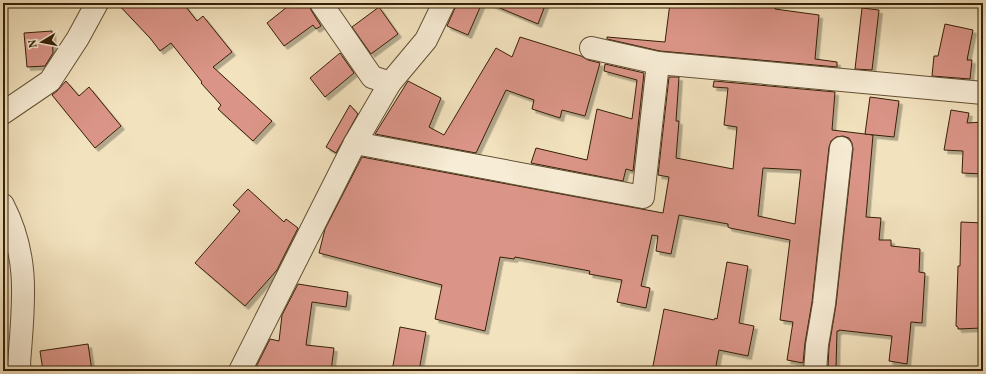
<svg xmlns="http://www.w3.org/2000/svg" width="986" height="374" font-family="Vollkorn,serif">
  <defs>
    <filter id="shadow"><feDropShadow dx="3.5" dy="3.5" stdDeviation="0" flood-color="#0004"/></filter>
  </defs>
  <rect width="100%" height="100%" fill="#f2e2be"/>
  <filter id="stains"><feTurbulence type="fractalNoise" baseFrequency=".005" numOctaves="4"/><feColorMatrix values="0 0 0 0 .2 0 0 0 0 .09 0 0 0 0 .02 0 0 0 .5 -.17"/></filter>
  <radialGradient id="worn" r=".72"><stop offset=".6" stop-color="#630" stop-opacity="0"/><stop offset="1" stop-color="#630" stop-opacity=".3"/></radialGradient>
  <!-- building -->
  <g fill="#db9588" stroke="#352006" fill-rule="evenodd" filter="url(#shadow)">
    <path d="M117,3h66l14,18 6,-5 29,36 -19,15 59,54 -19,20 -35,-32 3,-4 -20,-22 1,-1 -31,-39 -11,8 -10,-13z"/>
    <path d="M292,3h17l2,7 10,16 -5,3 -3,-4 -29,21 -17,-23z"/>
    <path d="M456,3h26l-14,32 -21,-9 8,-18z"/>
    <path d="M488,3h58l-8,21z"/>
    <path d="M670,3h106l-1,6 44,6 -4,44 22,3v5l-177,-16 -53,-12v-2l58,5z"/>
    <path d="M379,7l19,27 -27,20 -19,-27z"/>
    <path d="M862,8l17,2 -7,60 -17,-1z"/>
    <path d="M945,24l28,6 -6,30h5l-2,19 -38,-3 2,-20h4z"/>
    <path d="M52,31l1,22 -8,13 -18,1 -3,-34z"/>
    <path d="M520,37l61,19 7,4 12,3 -15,53 -23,-6 -2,8 -28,-9 2,-9 -28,-10 -30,63 -101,-19 33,-53 33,17 -12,29 15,8 52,-87 16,9z"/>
    <path d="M340,53l14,20 -29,24 -15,-19z"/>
    <path d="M605,64l39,9 -11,98 -7,-2 -3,12 -92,-18 5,-15 51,12 10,-51 35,10 5,-39 -33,-9z"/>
    <path d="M669,77h10l-3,44h3l-3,37 57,11 4,-42 -13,-2 4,-37 -15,-1 1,-6 121,11 -3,38 41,5 -7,82 15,1 -2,22h12v6l29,3 -1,23 6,1 -3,50 -11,-1 -4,42 -18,-3 3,-25 -53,-6v1h-2l-1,37 -8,-1 1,-20 7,-42 17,-156 -1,-6 -3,-5 -6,-2 -7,1 -5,4 -2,6 -17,155 -7,41 -2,20 -16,-3 6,-38 -13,-2 10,-80 -60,-12 -2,-1v-3l-49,-9 -8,39 -15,-3 2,-15 -6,-1 -11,51 9,2 -4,20 -29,-6 5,-22 -33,-6 1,-3 -75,-14 -1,2 -14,-2 -15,74 -50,-12 7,-34 -123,-32 6,-24 37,-72 301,56 6,-36 -11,-2zM763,168l38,2 -6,54 -37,-8z"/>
    <path d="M66,81l13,15 10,-9 32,39 -26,22 -43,-53 5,-4z"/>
    <path d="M870,97l29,4 -5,36 -29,-3z"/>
    <path d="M350,105l8,9 -22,39 -10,-6z"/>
    <path d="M951,110l18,3 -2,10 16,-1v52l-21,-1 1,-22 -19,-1z"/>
    <path d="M248,189l36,33 2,-3 12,9 -21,42 -32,36 -50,-43 45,-52 -7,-6z"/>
    <path d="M961,222l22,1v56h-4l2,49 -23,1v-2l-2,-1 2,-60h2z"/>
    <path d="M727,262l21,4 -9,57 15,3 -6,30 -29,-6 -4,21h-63l12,-62 50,11 1,-2 2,1z"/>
    <path d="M298,284l50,8 -2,15 -34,-5 -6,43 28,3 -3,23h-77l16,-32 9,2 3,-26z"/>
    <path d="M400,327l26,5 -7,39h-27z"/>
    <path d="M88,344l4,27h-49l-3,-20z"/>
  </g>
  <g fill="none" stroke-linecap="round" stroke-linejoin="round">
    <!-- minor casing -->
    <g stroke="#645034" stroke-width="24">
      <g id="minor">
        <path d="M321,3l51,74 18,6"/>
        <path d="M591,48l67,15 325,30"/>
        <path d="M3,113l47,-32 28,-43 19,-35"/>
        <path d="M355,143l288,54 15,-134"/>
        <path d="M3,205c28,54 20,102 16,159l1,7"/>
        <path d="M240,371l115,-228 35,-60 36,-43 18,-37"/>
        <path d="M815,371l2,-26 7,-41 17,-156"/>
      </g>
    </g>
    <!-- minor -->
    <use href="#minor" stroke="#f7ecd5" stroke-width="22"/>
  </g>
  <!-- margin -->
  <rect width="986" height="374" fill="none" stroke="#f2e2be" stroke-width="16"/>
  <rect x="4" y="4" width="978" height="366" fill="none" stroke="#352006" stroke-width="2"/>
  <rect x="8" y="8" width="970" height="358" fill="none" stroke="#352006"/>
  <!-- north arrow -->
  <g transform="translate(42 42) rotate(260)" stroke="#f7ecd5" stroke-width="3" paint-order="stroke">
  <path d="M0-3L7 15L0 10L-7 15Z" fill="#352006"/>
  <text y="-6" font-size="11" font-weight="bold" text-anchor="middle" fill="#352006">N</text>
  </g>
  <rect width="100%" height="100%" filter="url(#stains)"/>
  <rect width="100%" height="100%" fill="url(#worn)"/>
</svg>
